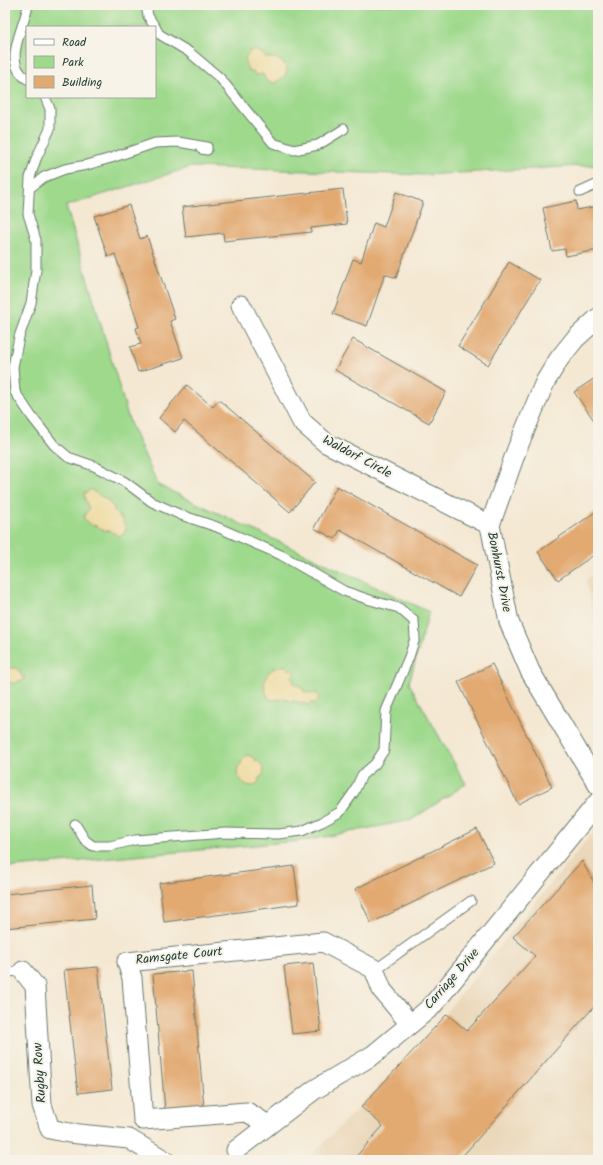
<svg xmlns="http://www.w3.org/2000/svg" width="603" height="1165" font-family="Kalam,sans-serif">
  <rect width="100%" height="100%" fill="#f7f3e8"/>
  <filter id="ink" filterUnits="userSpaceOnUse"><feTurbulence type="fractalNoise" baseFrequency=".025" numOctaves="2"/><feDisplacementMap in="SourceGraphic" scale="8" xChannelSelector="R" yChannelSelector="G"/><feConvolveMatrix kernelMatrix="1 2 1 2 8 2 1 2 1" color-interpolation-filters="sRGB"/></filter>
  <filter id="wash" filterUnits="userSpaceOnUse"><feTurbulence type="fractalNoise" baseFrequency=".012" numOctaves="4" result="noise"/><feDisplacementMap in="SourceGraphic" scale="16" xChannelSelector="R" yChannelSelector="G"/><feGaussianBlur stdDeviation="0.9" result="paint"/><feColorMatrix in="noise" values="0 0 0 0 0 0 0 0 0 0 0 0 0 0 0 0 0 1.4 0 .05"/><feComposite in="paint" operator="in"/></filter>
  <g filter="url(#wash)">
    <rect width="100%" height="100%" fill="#f4e8d3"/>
    <!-- built -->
    <g fill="#ebd8ba">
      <path d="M598,571v62l-12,-53z"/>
      <path d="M598,826v334h-291l107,-109z"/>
    </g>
    <!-- green -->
    <path fill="#9ed98c" stroke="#5e8b60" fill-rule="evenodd" d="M5,5h593v160l-173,10 -234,-8 -125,39 64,217 28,62 271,127 -20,71 57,101 -55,36 -102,20 -304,28zM27,27h128v70h-128z"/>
    <!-- sand -->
    <g fill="#eeda9e" stroke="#868c69">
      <path d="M251,50c8,1 9,2 16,8h9l11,8c0,11 -4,12 -13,17l-7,-1 -4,-8 -8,1 -1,-3h-4l-4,-6 -1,-8z"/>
      <path d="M90,489c5,4 11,7 17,11 3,2 3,5 7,7v5l8,7 4,9 -3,7 -4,1 -9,-5 -7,-1 -8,-5 -2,1 -10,-8 6,-10 -4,-8 -1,-7h3z"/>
      <path d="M285,665l4,5 3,-1 3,3 -3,5 2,6 9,6 1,3 10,2 2,-2 3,6 -3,5h-6l-1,2 -14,-4 -3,1 -7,-3 -14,1c-8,-6 -9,-22 -1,-29 3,-3 10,-4 15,-6z"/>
      <path d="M5,668c11,0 13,-2 17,9l2,-1v4l-4,2 -2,-1 -2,3 -11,-3z"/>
      <path d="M247,755l6,2 3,4h3l5,9 -1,5 -3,2 -3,8 -4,1 -8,-1 -8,-10 1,-8 3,-3 1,-4z"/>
    </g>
    <g id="blocks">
      <!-- building -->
      <g fill="#e2a971">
        <path d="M343,189l4,35 -36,4v4l-87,9 -1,-8 -37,4 -4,-30z"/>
        <path d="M396,192l27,10 -27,76 -11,-4 -18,52 -34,-12 20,-55 8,3 13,-39 10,4z"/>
        <path d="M576,201l1,9 21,-4v44l-32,6 -1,-7 -13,2 -9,-43z"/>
        <path d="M129,205l11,34 7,-3 28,83 -5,2 13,37 -45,14 -8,-25 11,-3 -5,-16 3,-1 -24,-73 -7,3 -14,-41z"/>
        <path d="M509,262l31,18 -52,85 -30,-19z"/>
        <path d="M353,339l93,53 -17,31 -94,-53z"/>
        <path d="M598,376v50l-24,-34z"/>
        <path d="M187,385l26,22 6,-7 96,82 -25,30 -106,-91 -9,11 -16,-14z"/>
        <path d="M337,486l140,79 -18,32 -119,-67 -5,9 -21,-11z"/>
        <path d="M598,510v42l-40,28 -20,-28z"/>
        <path d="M492,664l60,123 -34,17 -60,-122z"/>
        <path d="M477,829l17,34 -123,60 -16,-34z"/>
        <path d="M582,861l16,29v112l-139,158h-106l30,-34 -22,-19 86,-93 20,17 68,-75 -22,-19z"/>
        <path d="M294,866l5,38 -135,18 -5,-39z"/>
        <path d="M92,885l3,34 -90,9v-34z"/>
        <path d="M313,963l8,68 -29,3 -8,-68z"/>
        <path d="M98,967l14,122 -34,4 -14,-123z"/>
        <path d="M192,971l12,136 -39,3 -12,-136z"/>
      </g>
    </g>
  </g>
  <g filter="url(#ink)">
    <use href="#blocks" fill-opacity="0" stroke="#6a796c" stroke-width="1"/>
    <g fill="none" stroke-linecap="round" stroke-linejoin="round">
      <!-- service casing -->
      <g stroke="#6a796c" stroke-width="11">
        <g id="service">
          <path d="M146,5l2,11 7,11"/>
          <path d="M155,27l4,7 30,18 31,26 53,65 21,7 24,-5 26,-16"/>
          <path d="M27,79c-26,-17 -2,-52 1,-74"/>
          <path d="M45,97l5,12v20l-14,30 -6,19 -2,36 8,26v30l-5,33 -12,34 -6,30 2,25 17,25 22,28 14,12 26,9 31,16 27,20 29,13 36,12 64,28 63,36 26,9 29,8 15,13 1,17 -6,19 -23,54 -2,39 -9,14 -13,11 -8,17 -14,20 -18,10 -20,9 -24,3 -53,-1 -90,7 -25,6h-17l-8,-6 -10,-16"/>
          <path d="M30,188l14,-11 21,-8 22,-4 24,-7 44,-15 23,-1 29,5v3l-6,-1 -2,-3"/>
          <path d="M580,192l18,-8"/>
          <path d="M374,969l5,-2 92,-66"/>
          <path d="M5,972l18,-1"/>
        </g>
      </g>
      <!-- minor casing -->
      <g stroke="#6a796c" stroke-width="21">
        <g id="minor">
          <path d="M241,305l61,117 24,21 164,82"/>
          <path d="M598,318l-23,21 -16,20 -14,23 -28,67 -27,76 19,97 21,49 68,114"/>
          <path d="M23,971l12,15 7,119 8,24 19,4 60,6 35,21"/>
          <path d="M268,1125l-21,-13 -104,8 -11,-142 -5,-16 196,-20 51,27 8,21 28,34"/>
          <path d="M236,1150l78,-60 59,-35 58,-48 167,-205"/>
        </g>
      </g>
      <!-- service -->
      <use href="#service" stroke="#fff" stroke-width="9"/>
      <!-- minor -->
      <use href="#minor" stroke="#fff" stroke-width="19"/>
    </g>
  </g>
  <g text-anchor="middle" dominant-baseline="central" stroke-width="4" stroke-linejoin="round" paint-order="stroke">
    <!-- street labels -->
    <g font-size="13" fill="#1f3d34" stroke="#f7f3e8">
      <text transform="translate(357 457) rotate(28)">Waldorf Circle</text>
      <text transform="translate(499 572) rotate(79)">Bonhurst Drive</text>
      <text transform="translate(179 956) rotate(-6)">Ramsgate Court</text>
      <text transform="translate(452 979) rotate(-49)">Carriage Drive</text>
      <text transform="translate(40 1073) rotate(-94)">Rugby Row</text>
    </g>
  </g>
  <!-- margin -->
  <rect width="603" height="1165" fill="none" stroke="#f7f3e8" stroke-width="20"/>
  <!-- legend -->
  <rect x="26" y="26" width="130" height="72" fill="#f7f3e8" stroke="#a1aaa0"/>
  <rect x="34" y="39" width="20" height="6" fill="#ffffff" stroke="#a1aaa0"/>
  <text x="62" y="46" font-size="12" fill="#1f3d34">Road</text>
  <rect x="34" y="56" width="20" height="12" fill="#9ed98c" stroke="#a1aaa0"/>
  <text x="62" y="66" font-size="12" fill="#1f3d34">Park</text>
  <rect x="34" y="76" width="20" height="12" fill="#e2a971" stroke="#a1aaa0"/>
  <text x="62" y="86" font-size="12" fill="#1f3d34">Building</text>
</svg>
